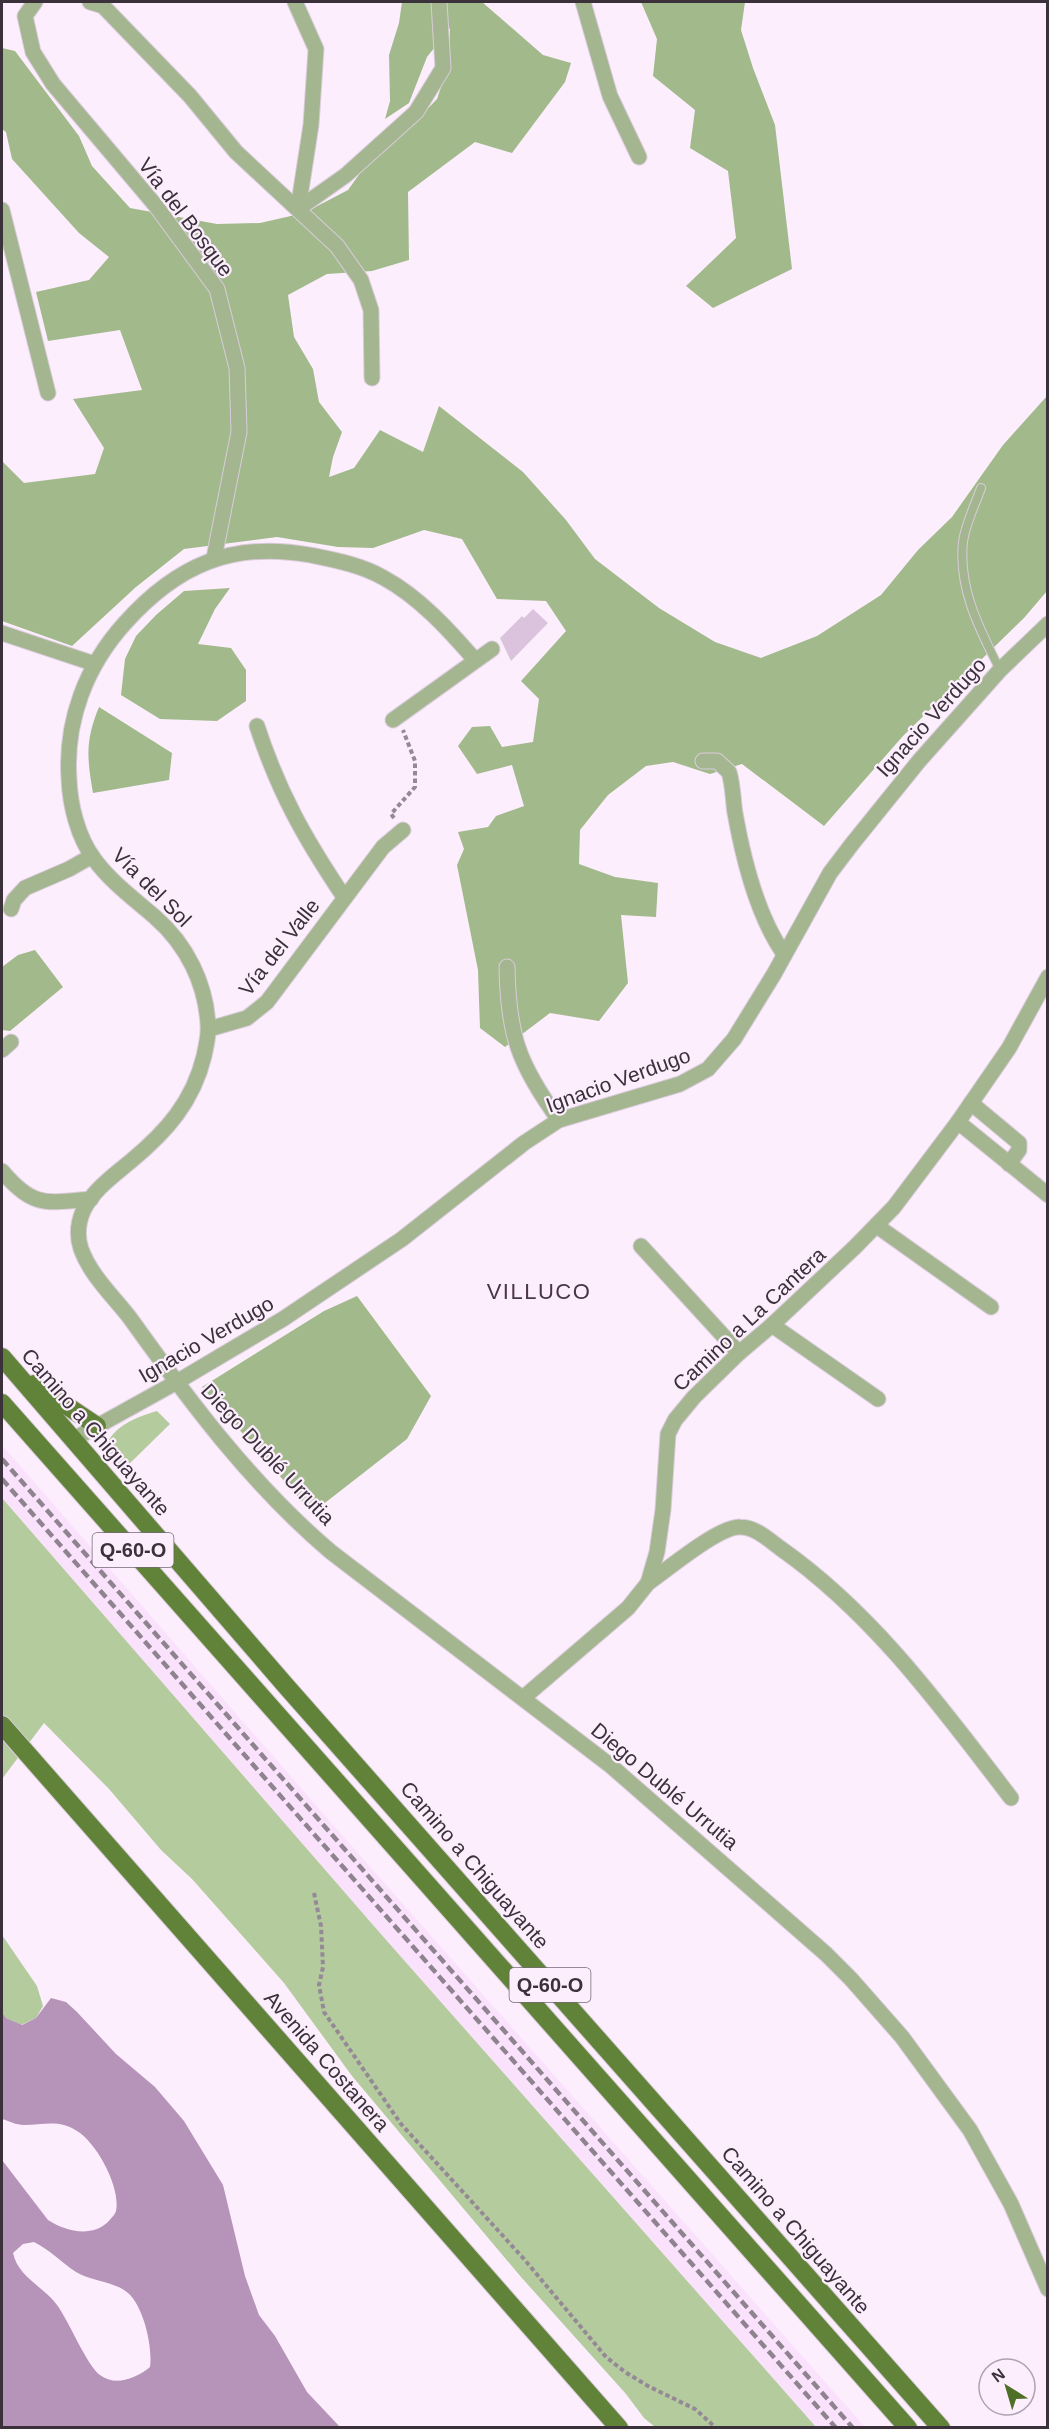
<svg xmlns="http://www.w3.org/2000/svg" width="1049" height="2429" font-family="Helvetica,sans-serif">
  <rect width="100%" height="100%" fill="#fdeefe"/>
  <!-- built -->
  <path fill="#fae2fc" d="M2,1445l333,382 530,600h-49l-436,-494 -378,-435z"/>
  <!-- green -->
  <g fill="#b4cb9e">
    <path d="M157,1411l13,13 -47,46 -18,-23c10,-22 29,-29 52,-36z"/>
    <path d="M2,1498l378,435 436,494h-161l-11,-9 -18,-24 -105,-117 -169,-201 -68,-93 -92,-104 -31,-29 -52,-61 -65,-66 -42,56z"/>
    <path d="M2,1935l35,51 6,20 -7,12 -15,7 -15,-7 -4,-6z"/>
  </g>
  <!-- forest -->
  <g fill="#a2b98c">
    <path d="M402,2h80l61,53 28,8 -6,19 -53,71 -37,-11 -67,50 1,68 -37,11 -45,3 -39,21 6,42 19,32 6,33 23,30 -9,25 -4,20 25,-9 26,-38 43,22 16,-46 84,66 43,48 29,39 64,49 56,34 46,16 56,-22 64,-41 37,-45 34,-33 51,-72 44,-49v195l-23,27 -121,118 -79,90 -82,-62 -32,10 -37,-12 -27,4 -38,29 -28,35 -1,34 36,13 43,6 -2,34 -35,-2 7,68 -29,38 -49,-8 -45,34 -25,-19 -2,-58 -21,-105 7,-16 -6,-17 30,-5 8,-11 28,-10 -12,-41 -35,9 -19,-28 14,-19 18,-1 12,21 31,-5 6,-43 -18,-18 45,-50 -20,-30 -49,-2 -35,-60 -38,-9 -51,18 -35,-1 -61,-10 -93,12 -48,38 -64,59 -70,-25v-160l22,22 71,-9 9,-26 -31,-49 69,-9 -22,-60 -72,11 -12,-49 53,-12 20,-23 -30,-24 -67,-74 -6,-27 -4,-3v-81l13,3 64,85 13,30 38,42 87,16 43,-1 44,-10 44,-23 20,-28 34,-27 35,-36 12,-36 1,-35 -23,29 -18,46 -24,16 5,-18 -1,-46 10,-32z"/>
    <path d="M641,2h104l-4,28 12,38 22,57 17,144 -79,39 -27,-22 50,-48 -8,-67 -38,-23 5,-38 -42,-34 4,-37z"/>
    <path d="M230,588l-15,21 -17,35 33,4 15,22v31l-29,20 -57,-2 -39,-24 4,-36 11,-23 20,-21 28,-24z"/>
    <path d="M99,707l73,46 -3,27 -76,13c-6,-35 -8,-52 6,-86z"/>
    <path d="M35,950l28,37 -53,44 -8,-1v-63l16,-12z"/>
    <path d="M357,1296l74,100 -24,43 -95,74 -110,-126 122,-76z"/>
  </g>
  <!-- water -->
  <path fill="#b693b9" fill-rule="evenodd" d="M51,1998l15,4 11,10 39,42 39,33 29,34 39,64 22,91 14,39 16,21 32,56 33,35h-338v-267l46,60c17,11 43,18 60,2 3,-4 7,-7 8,-11 5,-23 -19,-68 -39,-80 -18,-12 -33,-6 -53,-6 -8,0 -15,-4 -22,-6v-107l4,6 16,7 14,-7zM34,2242c16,8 27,20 42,30 15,9 34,9 48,18 19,11 29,57 26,77 -13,11 -35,20 -50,8 -13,-9 -31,-54 -43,-70 -13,-18 -39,-28 -44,-52l10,-9z"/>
  <!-- building -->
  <path fill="#dbc3dd" d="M533,609l15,14 -37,38 -11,-23 22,-22 2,2z"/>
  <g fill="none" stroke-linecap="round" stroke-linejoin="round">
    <!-- lane casing -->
    <g stroke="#daccdb" stroke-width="10">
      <path id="lane" d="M981,488c-6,17 -16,37 -18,54 -5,47 17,88 37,128"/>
    </g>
    <!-- street casing -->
    <g stroke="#daccdb" stroke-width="17">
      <g id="street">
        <path d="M35,2l-10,14 8,36 20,32 103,122 61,83 20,79 2,64 -25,126"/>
        <path d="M90,2l13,4 87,90 46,56 101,94 24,34 10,30 1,68"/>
        <path d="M295,2l21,47 -5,76 -13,84"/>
        <path d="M583,2l27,94 29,61"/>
        <path d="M298,209l48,-34 70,-63 27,-44 -4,-66"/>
        <path d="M2,210l46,183"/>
        <path d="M2,633l93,31"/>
        <path d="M475,660c-26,-30 -56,-63 -91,-82 -22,-13 -49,-18 -74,-23 -78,-14 -133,10 -185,68 -39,43 -60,98 -56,156 1,27 9,58 25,80 17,23 40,40 61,58 32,28 51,67 53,108 1,11 -2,21 -4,31 -11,46 -38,76 -73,105 -18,15 -38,29 -48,50 -5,12 -6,26 -2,38 10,27 32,47 49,69 60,84 122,167 201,234l280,214 215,188 25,25 51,58 68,93 41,74 37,85"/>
        <path d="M393,720l99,-71"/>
        <path d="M257,726c22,67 48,113 87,171"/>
        <path d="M703,761h14l12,11c4,13 4,28 6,41 8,45 23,104 49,141"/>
        <path d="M11,909l3,-9 11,-12 44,-19 23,-13"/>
        <path d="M507,967c1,68 12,98 52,153"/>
        <path d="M209,1029l38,-11 20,-16 116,-155 20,-17"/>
        <path d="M2,1050l9,-8"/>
        <path d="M971,1103l48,40v7l-10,14"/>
        <path d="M958,1122l90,73"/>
        <path d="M2,1171c31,37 44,32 89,28"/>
        <path d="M877,1226l114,81"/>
        <path d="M641,1246l98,107"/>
        <path d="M772,1325l106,74"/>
        <path d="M74,1439l101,-56 108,-64 119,-80 122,-96 35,-23 121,-36 28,-15 26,-30 40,-65 56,-101 22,-29 67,-83 81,-91 48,-46"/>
        <path d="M648,1583c19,-13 71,-57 92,-56 15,0 28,12 40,21 94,66 162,160 231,250"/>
        <path d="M523,1698l105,-90 20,-25 9,-31 6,-42 5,-76 7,-14 19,-23 45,-44 33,-28 83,-78 39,-40 64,-85 51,-74 39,-71"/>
      </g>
    </g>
    <!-- primary casing -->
    <g stroke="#daccdb" stroke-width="20">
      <g id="primary">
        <path d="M2,1357l284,329 655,742"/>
        <path d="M34,1384l63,42"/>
        <path d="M2,1403l906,1025"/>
        <path d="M2,1725l617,703"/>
      </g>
    </g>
    <!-- path -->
    <g stroke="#958996" stroke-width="4" stroke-dasharray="4.5 3" stroke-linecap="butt">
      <path d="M394,818l-3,-4 24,-27v-26l-12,-31"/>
      <path d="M314,1893l7,33 2,41 -4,18 5,27 77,112 123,135 82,98 19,15 23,14 47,23 21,19"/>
    </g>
    <!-- lane -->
    <use href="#lane" stroke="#a3b690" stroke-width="8"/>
    <!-- street -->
    <use href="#street" stroke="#a3b690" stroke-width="15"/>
    <!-- primary -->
    <use href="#primary" stroke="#608239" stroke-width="18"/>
    <!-- rail -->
    <g stroke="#8e838f" stroke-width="4.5" stroke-dasharray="9 4.5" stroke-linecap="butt">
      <path d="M2,1459l851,969"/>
      <path d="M2,1479l834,949"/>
    </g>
  </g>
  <g text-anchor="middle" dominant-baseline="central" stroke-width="4.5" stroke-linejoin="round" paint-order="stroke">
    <!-- shield labels -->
    <g fill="#fdeefe" stroke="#746a76" stroke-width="1.5">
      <rect x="92.5" y="1533" width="81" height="34" rx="4.5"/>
      <rect x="509.5" y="1968" width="81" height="34" rx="4.5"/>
    </g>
    <g font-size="20" font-weight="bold" fill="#3a313b">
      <text x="133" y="1550">Q-60-O</text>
      <text x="550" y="1985">Q-60-O</text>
    </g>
    <!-- street labels -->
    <g font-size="21" fill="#3a313b" stroke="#fdeefe">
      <text transform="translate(186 217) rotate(53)">Vía del Bosque</text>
      <text transform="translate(931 717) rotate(-48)">Ignacio Verdugo</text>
      <text transform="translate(152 887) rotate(45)">Vía del Sol</text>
      <text transform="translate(279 947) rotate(-52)">Vía del Valle</text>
      <text transform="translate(618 1080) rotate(-20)">Ignacio Verdugo</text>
      <text transform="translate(749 1319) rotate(-43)">Camino a La Cantera</text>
      <text transform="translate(206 1339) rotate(-30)">Ignacio Verdugo</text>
      <text transform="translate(96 1432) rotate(49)">Camino a Chiguayante</text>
      <text transform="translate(268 1454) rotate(47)">Diego Dublé Urrutia</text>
      <text transform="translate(665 1786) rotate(40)">Diego Dublé Urrutia</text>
      <text transform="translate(475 1865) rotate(49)">Camino a Chiguayante</text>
      <text transform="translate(327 2061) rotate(49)">Avenida Costanera</text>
      <text transform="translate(796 2230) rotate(49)">Camino a Chiguayante</text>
    </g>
    <!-- neighbourhood labels -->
    <g font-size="22" letter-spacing="1.5" fill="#4a364b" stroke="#fdeefe">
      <text x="539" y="1291">VILLUCO</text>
    </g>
  </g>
  <!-- border -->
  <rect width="1049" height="2429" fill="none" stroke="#3a313b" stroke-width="6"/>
  <!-- north arrow -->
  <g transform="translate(1007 2387) rotate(323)"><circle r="28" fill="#fdeefe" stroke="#afa2b0" stroke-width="1.5"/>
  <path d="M0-4.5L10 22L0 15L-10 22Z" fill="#4e6f26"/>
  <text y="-9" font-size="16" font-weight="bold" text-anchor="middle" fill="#3a313b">N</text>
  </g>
</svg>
